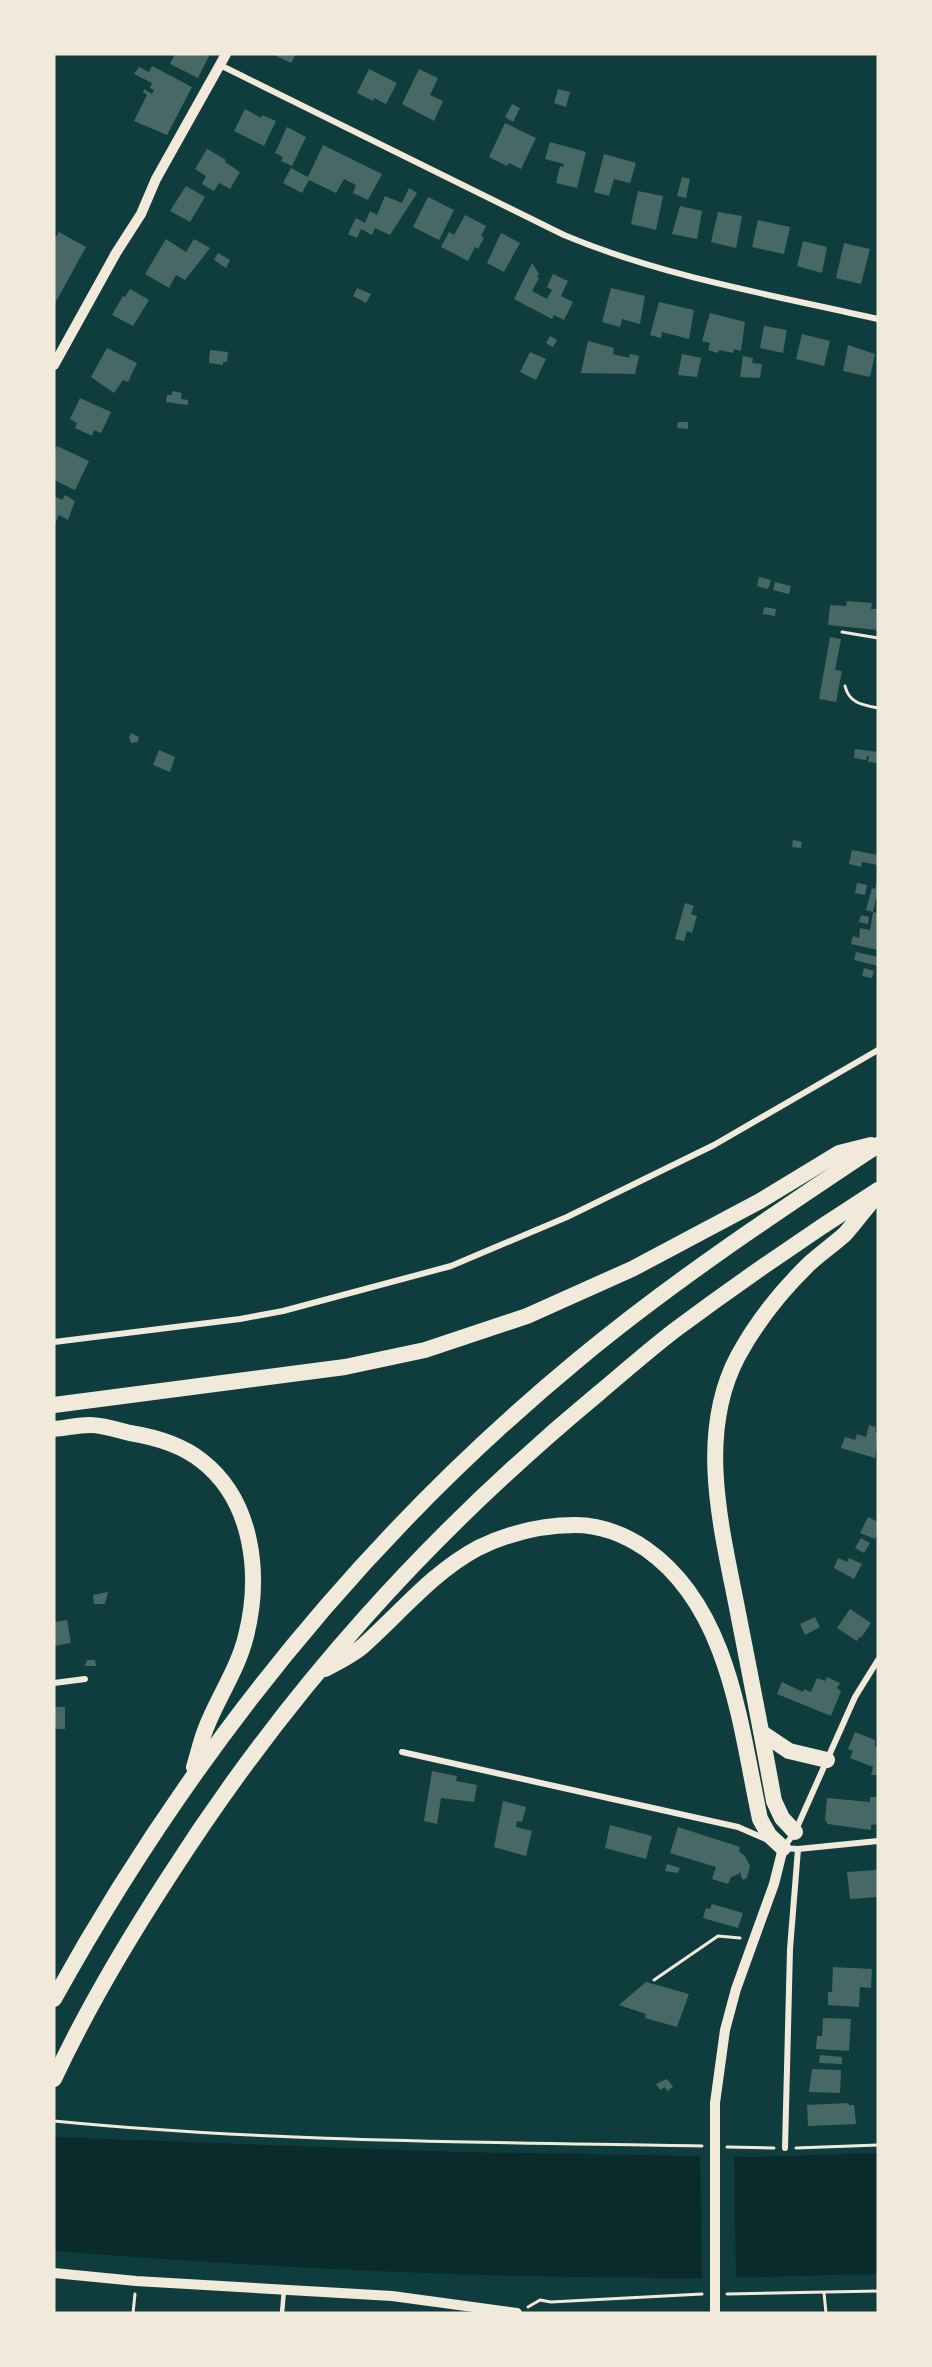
<svg xmlns="http://www.w3.org/2000/svg" width="932" height="2367" font-family="'DejaVu Sans',sans-serif">
  <rect width="100%" height="100%" fill="#0f3d3e"/>
  <!-- water -->
  <path fill="#0a2a2b" d="M54,2137l403,15 297,5 124,-4v121c-72,1 -145,5 -217,4 -203,-1 -405,-11 -607,-27z"/>
  <!-- pier -->
  <path fill="#0f3d3e" d="M700,2153h34l2,127 -34,1z"/>
  <!-- building -->
  <g fill="#486865">
    <path d="M175,54h31l3,2 -11,22 -28,-14z"/>
    <path d="M272,54h24l-5,9z"/>
    <path d="M152,66l40,21 -25,48 -33,-14 13,-26 -4,-3 1,-3 8,5 2,-4 -4,-2 2,-5 -18,-9 5,-7 10,5z"/>
    <path d="M369,69l28,14 -11,21 -12,-6 -1,3 -16,-8z"/>
    <path d="M419,69l19,9 -8,17 13,6 -9,20 -32,-17z"/>
    <path d="M558,89l12,3 -4,15 -12,-4z"/>
    <path d="M512,104l8,4 -7,14 -8,-5z"/>
    <path d="M245,109l16,9 1,-3 14,6 -12,25 -30,-15z"/>
    <path d="M505,123l31,15 -15,31 -12,-6 -2,3 -18,-9z"/>
    <path d="M287,127l19,10 -14,29 -11,-5 2,-4 -8,-4z"/>
    <path d="M550,142l36,10 -9,36 -21,-5 4,-17 3,1 1,-3 -19,-5z"/>
    <path d="M323,145l59,29 -14,26 -15,-7 3,-8 -12,-6 -8,14 -27,-13 -7,13 -19,-10 8,-15 17,9z"/>
    <path d="M207,149l19,11 -1,2 15,10 -10,17 -11,-6 -5,8 -12,-7 4,-8 -11,-7z"/>
    <path d="M604,154l32,9 -6,20 -16,-4 -5,17 -15,-4z"/>
    <path d="M682,177l8,2 -4,19 -9,-2z"/>
    <path d="M186,186l19,11 -15,25 -20,-11z"/>
    <path d="M409,188l8,5 -27,42 -15,-7 -3,7 -11,-6 -4,9 -9,-4 8,-16 9,5 5,-12 7,4 8,-19 17,7z"/>
    <path d="M638,191l25,5 -7,34 -25,-6z"/>
    <path d="M428,197l26,13 -15,30 -26,-13z"/>
    <path d="M680,206l22,5 -5,28 -25,-5z"/>
    <path d="M718,212l24,4 -6,32 -25,-6z"/>
    <path d="M465,215l21,11 -5,10 3,2 -6,11 -3,-2 -7,14 -27,-14 8,-15 5,3z"/>
    <path d="M758,220l32,7 -6,27 -32,-7z"/>
    <path d="M59,232l27,15 -32,58v-65z"/>
    <path d="M501,233l19,10 -16,29 -17,-9z"/>
    <path d="M166,239l20,13 8,-13 16,9 -25,32 -9,-5 -7,13 -24,-14z"/>
    <path d="M803,241l24,6 -5,26 -25,-7z"/>
    <path d="M844,243l26,6 -9,35 -25,-6z"/>
    <path d="M218,253l12,7 -4,8 -12,-8z"/>
    <path d="M532,263l7,11 -2,3 2,1 -7,13 15,8 5,-9 -5,-3 6,-13 15,7 -7,15 12,6 -9,18 -10,-5 -2,4 -38,-20z"/>
    <path d="M357,288l14,6 -5,9 -13,-7z"/>
    <path d="M611,288l34,8 -5,28 -18,-5 -2,8 -18,-5z"/>
    <path d="M130,289l19,11 -16,26 -21,-11 11,-19 2,1z"/>
    <path d="M659,302l35,8 -5,29 -27,-7 -1,6 -11,-3z"/>
    <path d="M710,313l35,9 -4,29 -7,-2 -1,4 -14,-3 -1,3 -10,-3 2,-7 -8,-2z"/>
    <path d="M764,326l23,4 -4,23 -23,-5z"/>
    <path d="M802,334l28,7 -6,25 -28,-7z"/>
    <path d="M550,336l7,4 -4,7 -7,-4z"/>
    <path d="M588,341l26,7 -1,6 16,4 1,-4 9,2 -4,18 -54,-1z"/>
    <path d="M848,345l27,9 -5,23 -27,-6z"/>
    <path d="M107,348l30,15 -9,19 -5,-2 -9,13 -23,-16z"/>
    <path d="M210,350l18,2 -1,10h-4v3l-14,-2z"/>
    <path d="M530,352l16,7 -10,21 -16,-8z"/>
    <path d="M682,354l19,4 -4,19 -19,-2z"/>
    <path d="M743,356l10,2 -1,5 10,1 -2,14 -20,-1z"/>
    <path d="M172,391l10,2 -1,6 7,1v5l-22,-3 1,-7h5z"/>
    <path d="M80,398l31,14 -10,21 -7,-3 -2,6 -17,-8 2,-5 -7,-4z"/>
    <path d="M678,422h10v7l-11,-1z"/>
    <path d="M57,446l32,15 -14,29 -21,-10v-29z"/>
    <path d="M65,495l10,6 -7,19 -9,-5 -5,11v-30l8,4z"/>
    <path d="M759,577l12,3 -3,9 -11,-3z"/>
    <path d="M775,582l16,4 -2,8 -16,-4z"/>
    <path d="M847,601l25,2 -1,6h7v21l-50,-5 2,-20 16,1z"/>
    <path d="M764,607l12,2 -1,7 -12,-2z"/>
    <path d="M830,637l11,2 -6,31 7,1 -6,31 -17,-3z"/>
    <path d="M131,733l8,4 -1,5 -7,1 -2,-6z"/>
    <path d="M855,749l23,3v11l-10,-1 1,-6h-2l-1,4 -12,-2z"/>
    <path d="M159,750l16,7 -5,15 -17,-7z"/>
    <path d="M793,840l9,2 -1,6 -9,-1z"/>
    <path d="M852,850l26,5v10l-16,-3 -1,5 -12,-3z"/>
    <path d="M877,880l1,18h-2l-3,14 5,1v37l-27,-6 2,-8 6,2 1,-10 10,2 3,-18 -7,-2 6,-22 3,1z"/>
    <path d="M857,883l10,2 -2,10 -10,-2z"/>
    <path d="M685,903l9,3 -3,8 6,2 -5,17 -5,-2 -3,10 -9,-2z"/>
    <path d="M861,915l8,2 -1,7 -9,-2z"/>
    <path d="M856,952l22,5v9l-24,-6z"/>
    <path d="M864,968l10,3 -2,7 -10,-2z"/>
    <path d="M869,1425l7,2 -1,5h3l-3,26 -34,-10 4,-11 10,3 2,-6 9,3z"/>
    <path d="M868,1517l10,5v11l-3,6 -15,-6z"/>
    <path d="M861,1538l9,5 -6,10 -9,-5z"/>
    <path d="M838,1558l9,4 2,-4 13,6 -8,15 -20,-11z"/>
    <path d="M108,1592l-3,12h-11l-1,-9z"/>
    <path d="M850,1609l21,14 -10,15 -2,-1 -2,4 -20,-13z"/>
    <path d="M815,1617l5,10 -15,8 -5,-11z"/>
    <path d="M67,1620l4,23 -17,3v-24z"/>
    <path d="M87,1660h8l1,6h-11z"/>
    <path d="M827,1677l13,6 -3,5 4,3 -10,25 -54,-22 5,-12 21,10 1,-3 7,3 6,-14 8,3z"/>
    <rect x="54" y="1707" width="11" height="22"/>
    <path d="M855,1732l20,8v7h3v28h-7l2,-8 -23,-9 3,-7 -5,-2z"/>
    <path d="M432,1771l25,5 -1,5 21,4 -3,17 -33,-4 -4,26 -13,-3z"/>
    <path d="M870,1797h8v27l-7,1v5l-43,-6 -3,-4 2,-22 43,4z"/>
    <path d="M503,1801l23,6 -4,15 -5,-1 -1,6 16,4 -6,25 -32,-9z"/>
    <path d="M610,1825l42,11 -6,23 -41,-11z"/>
    <path d="M678,1827l62,20 -1,4 6,5 5,10 -3,12 -4,2 -4,-9v3l-8,3 -3,7 -16,-5 4,-12 -46,-14z"/>
    <path d="M667,1864l13,4 -2,5 -13,-2z"/>
    <path d="M878,1870v27l-28,2 -3,-27z"/>
    <path d="M712,1904l31,9 -5,15 -35,-10 3,-10 4,1z"/>
    <path d="M833,1967l39,2 -1,19 -11,-1 -1,20 -31,-2v-13h4z"/>
    <path d="M646,1982l43,12 -12,33 -32,-9 1,-4 -27,-9z"/>
    <path d="M823,2018l28,1 -2,32 -33,-2 1,-13h5z"/>
    <path d="M820,2055l22,2v7l-23,-1z"/>
    <path d="M812,2069l29,1 -1,23 -31,-1z"/>
    <path d="M667,2079l6,8 -6,4 -2,-4 -5,3 -4,-6z"/>
    <path d="M848,2103l1,2h5l2,19 -48,2 -1,-21z"/>
  </g>
  <g fill="none" stroke-linecap="round" stroke-linejoin="round">
    <!-- path -->
    <g stroke="#f1e9da" stroke-width="3">
      <path d="M842,632l36,6"/>
      <path d="M845,686c4,17 17,19 33,22"/>
      <path d="M654,1980l64,-44 22,2"/>
      <path d="M54,2121c215,21 432,21 648,25"/>
      <path d="M727,2147l47,1"/>
      <path d="M796,2148l82,-3"/>
      <path d="M824,2293l2,20"/>
      <path d="M727,2294l151,-3"/>
      <path d="M528,2307l12,-7 11,2 151,-8"/>
      <path d="M133,2313l2,-19"/>
    </g>
    <!-- service -->
    <path stroke="#f1e9da" stroke-width="4.5" d="M282,2313l2,-23"/>
    <!-- minor -->
    <g stroke="#f1e9da" stroke-width="6">
      <path d="M220,65l344,170c100,42 209,60 314,84"/>
      <path d="M54,1342l186,-23 43,-8 168,-45 116,-49 147,-72 164,-95"/>
      <path d="M54,1683l31,-4"/>
      <path d="M402,1752l336,75 28,12"/>
      <path d="M784,1847l11,-15 60,-135 23,-37"/>
      <path d="M783,1848l15,1 80,-8"/>
      <path d="M785,2148l5,-199 8,-100"/>
    </g>
    <!-- tertiary -->
    <g stroke="#f1e9da" stroke-width="10">
      <path d="M54,365l62,-112 25,-39 15,-35 70,-125"/>
      <path d="M54,2273l82,8 256,15 125,17"/>
      <path d="M715,2313v-210l10,-73 11,-41 38,-105 9,-36"/>
    </g>
    <!-- motorway -->
    <g stroke="#f1e9da" stroke-width="16">
      <path d="M54,1405l291,-38 80,-17 102,-34 105,-47 128,-68 79,-48 32,-8"/>
      <path d="M54,1429c12,-1 24,-4 36,-4 13,0 28,5 40,8 25,4 52,12 72,28 52,41 59,115 44,175 -8,33 -28,61 -40,92 -5,12 -8,27 -12,39"/>
      <path d="M325,1669c13,-7 28,-14 39,-24 37,-33 69,-73 114,-97 29,-14 64,-23 97,-23 27,0 49,9 71,24 84,59 94,177 114,270l9,16 14,13"/>
      <path d="M762,1733l27,18 38,9"/>
      <path d="M795,1832l-13,-14 -8,-17c-11,-61 -23,-122 -35,-183 -16,-85 -44,-181 -1,-262 18,-33 45,-67 72,-93 11,-10 24,-19 35,-29 10,-11 19,-24 29,-35"/>
      <path d="M54,1999c136,-246 307,-460 525,-640 94,-78 197,-146 299,-214"/>
      <path d="M54,2079c33,-71 73,-138 116,-204 119,-186 259,-341 429,-482 25,-21 50,-43 76,-63 66,-49 134,-96 203,-140"/>
    </g>
  </g>
  <!-- border -->
  <rect width="932" height="2367" fill="none" stroke="#f1e9da" stroke-width="111"/>
</svg>
